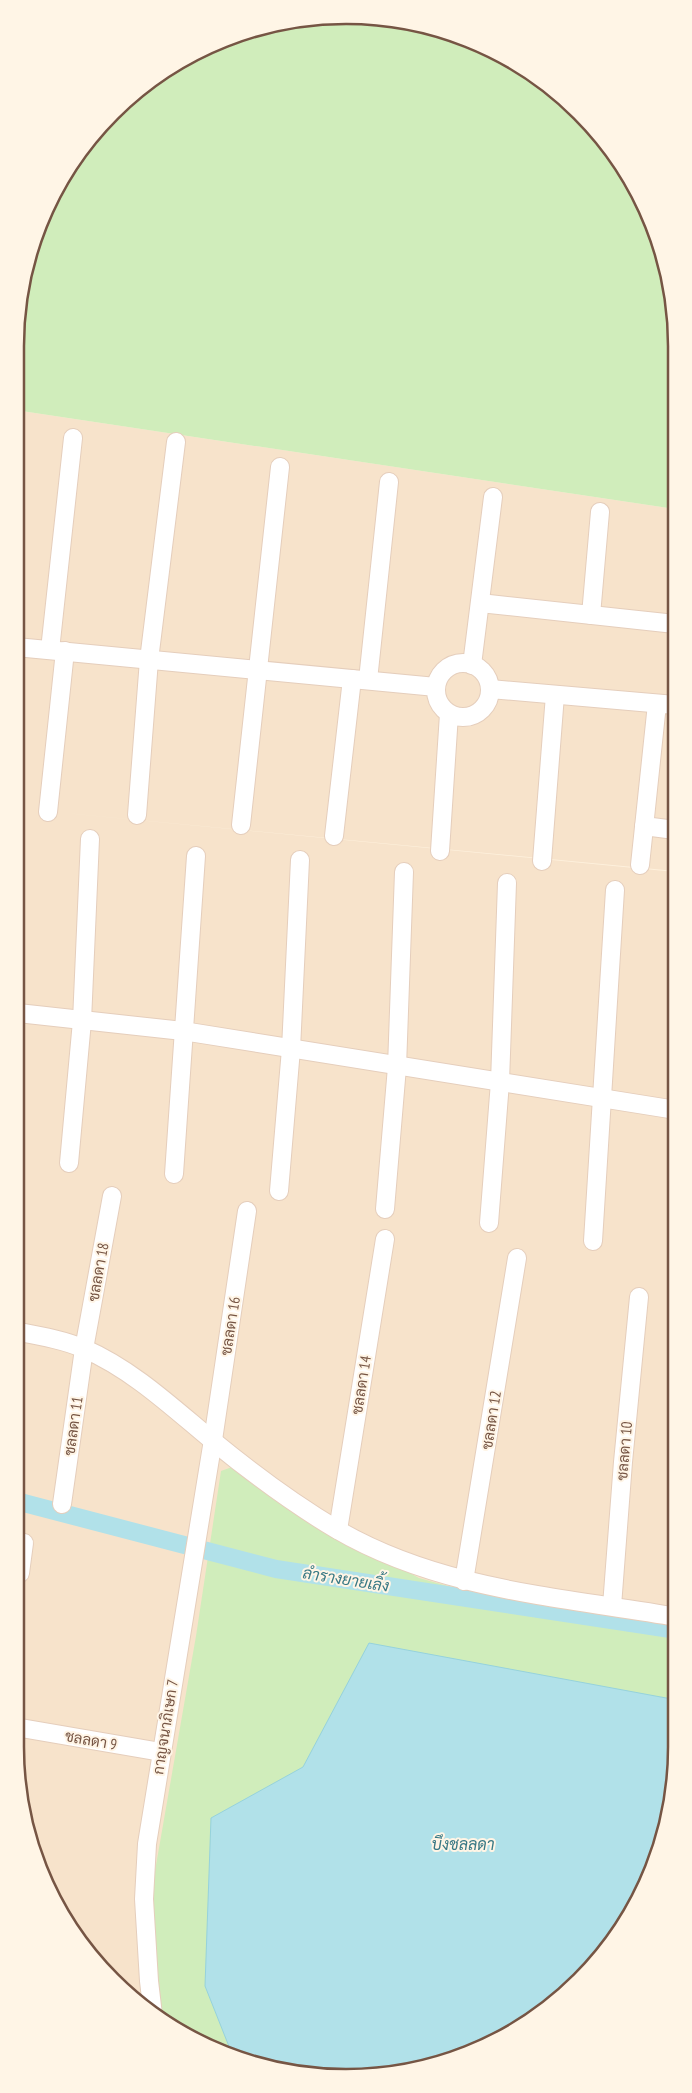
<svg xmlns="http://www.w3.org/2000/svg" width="692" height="2093" font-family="'PT Sans Narrow',Sarabun,sans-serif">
  <rect width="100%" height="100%" fill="#fef1dd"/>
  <!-- residential -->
  <path fill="#f7e3cb" d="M15,410l660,99v362l-631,-60 631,61 2,875 -11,85 -45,99 -41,50 -50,41 -99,45 -63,10 -65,-2 -104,-31 -54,-34 -48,-45 -57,-92 -19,-62z"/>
  <!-- green -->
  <g fill="#d0edbb">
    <path d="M367,16l64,10 99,45 65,57 57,91 22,84 1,206 -660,-99v-64l11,-85 23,-61 34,-55 45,-48 52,-38 59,-26 64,-15z"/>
    <path d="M232,1467l97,61 90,50 112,31 146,15v123l-11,85 -45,99 -41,50 -50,41 -99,45 -63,10 -65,-2 -104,-31 -36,-23 -7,-20 -8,-90 48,-275 25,-165z"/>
  </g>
  <!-- water -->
  <path fill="#b1e1e9" stroke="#96d2dc" d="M369,1643l308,57v47l-11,85 -45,99 -41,50 -50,41 -99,45 -63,10 -65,-2 -71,-21 -27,-68 6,-168 92,-51z"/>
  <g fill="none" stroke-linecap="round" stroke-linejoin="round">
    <!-- canal -->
    <path stroke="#b1e1e9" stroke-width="18" d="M20,1502l256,67 401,61"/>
    <!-- street casing -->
    <g stroke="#e5cebc" stroke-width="20">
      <g id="street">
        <path d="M480,603l195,21"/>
        <path d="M591,615l9,-103"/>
        <path d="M16,647l420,40"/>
        <path d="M50,650l23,-212"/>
        <circle cx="463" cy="690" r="27"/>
        <path d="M472,665l21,-168"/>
        <path d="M368,680l21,-198"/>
        <path d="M490,689l185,16"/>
        <path d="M48,812l17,-161"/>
        <path d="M137,815l12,-155 27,-218"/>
        <path d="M241,825l39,-358"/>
        <path d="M644,826l31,4"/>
        <path d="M334,836l18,-157"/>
        <path d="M440,851l9,-137"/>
        <path d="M542,861l13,-166"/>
        <path d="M640,865l17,-161"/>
        <path d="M18,1013l165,18 493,79"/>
        <path d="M69,1163l13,-142 8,-182"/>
        <path d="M174,1174l22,-318"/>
        <path d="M279,1191l12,-142 9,-189"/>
        <path d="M385,1209l12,-142 7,-195"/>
        <path d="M489,1223l11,-141 7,-199"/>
        <path d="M593,1241l22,-351"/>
        <path d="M19,1332c22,4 45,8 66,17 48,21 88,59 128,92 39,32 79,62 123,88 104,61 225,68 341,88"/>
        <path d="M62,1504l22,-155 28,-153"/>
        <path d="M338,1530l47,-291"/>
        <path d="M20,1573l4,-30"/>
        <path d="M464,1581l53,-323"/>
        <path d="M612,1606l11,-144 16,-165"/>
        <path d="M21,1728l140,24"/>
        <path d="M153,2015l-4,-34 -5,-82 3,-55 66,-404 34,-229"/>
      </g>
    </g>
    <!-- street -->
    <use href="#street" stroke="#fff" stroke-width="18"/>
  </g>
  <g text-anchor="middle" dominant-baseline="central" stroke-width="4" stroke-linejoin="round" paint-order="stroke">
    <!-- street labels -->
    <g font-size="15" fill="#765544" stroke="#fff5e6">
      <text transform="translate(98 1272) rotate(-80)">ชลลดา 18</text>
      <text transform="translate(230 1326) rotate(-81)">ชลลดา 16</text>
      <text transform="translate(361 1385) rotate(-81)">ชลลดา 14</text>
      <text transform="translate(491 1420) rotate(-81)">ชลลดา 12</text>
      <text transform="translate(73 1426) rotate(-82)">ชลลดา 11</text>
      <text transform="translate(624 1451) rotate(-85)">ชลลดา 10</text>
      <text transform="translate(165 1727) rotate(-81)">กาญจนาภิเษก 7</text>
      <text transform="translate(91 1740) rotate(10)">ชลลดา 9</text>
    </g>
    <!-- water labels -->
    <g font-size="16" font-style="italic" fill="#397985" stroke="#fff5e6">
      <text transform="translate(346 1579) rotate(9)">ลำรางยายเลิ้ง</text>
      <text x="463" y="1844">บึงชลลดา</text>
    </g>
  </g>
  <!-- crop -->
  <path d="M0 0H692V2093H0ZM346 24H346A322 322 0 0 1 668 346V1747A322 322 0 0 1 346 2069H346A322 322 0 0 1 24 1747V346A322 322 0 0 1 346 24Z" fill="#fff5e6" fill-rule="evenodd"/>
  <path fill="none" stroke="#765544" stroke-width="2.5" d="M346 24H346A322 322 0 0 1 668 346V1747A322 322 0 0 1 346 2069H346A322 322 0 0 1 24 1747V346A322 322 0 0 1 346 24Z"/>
</svg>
